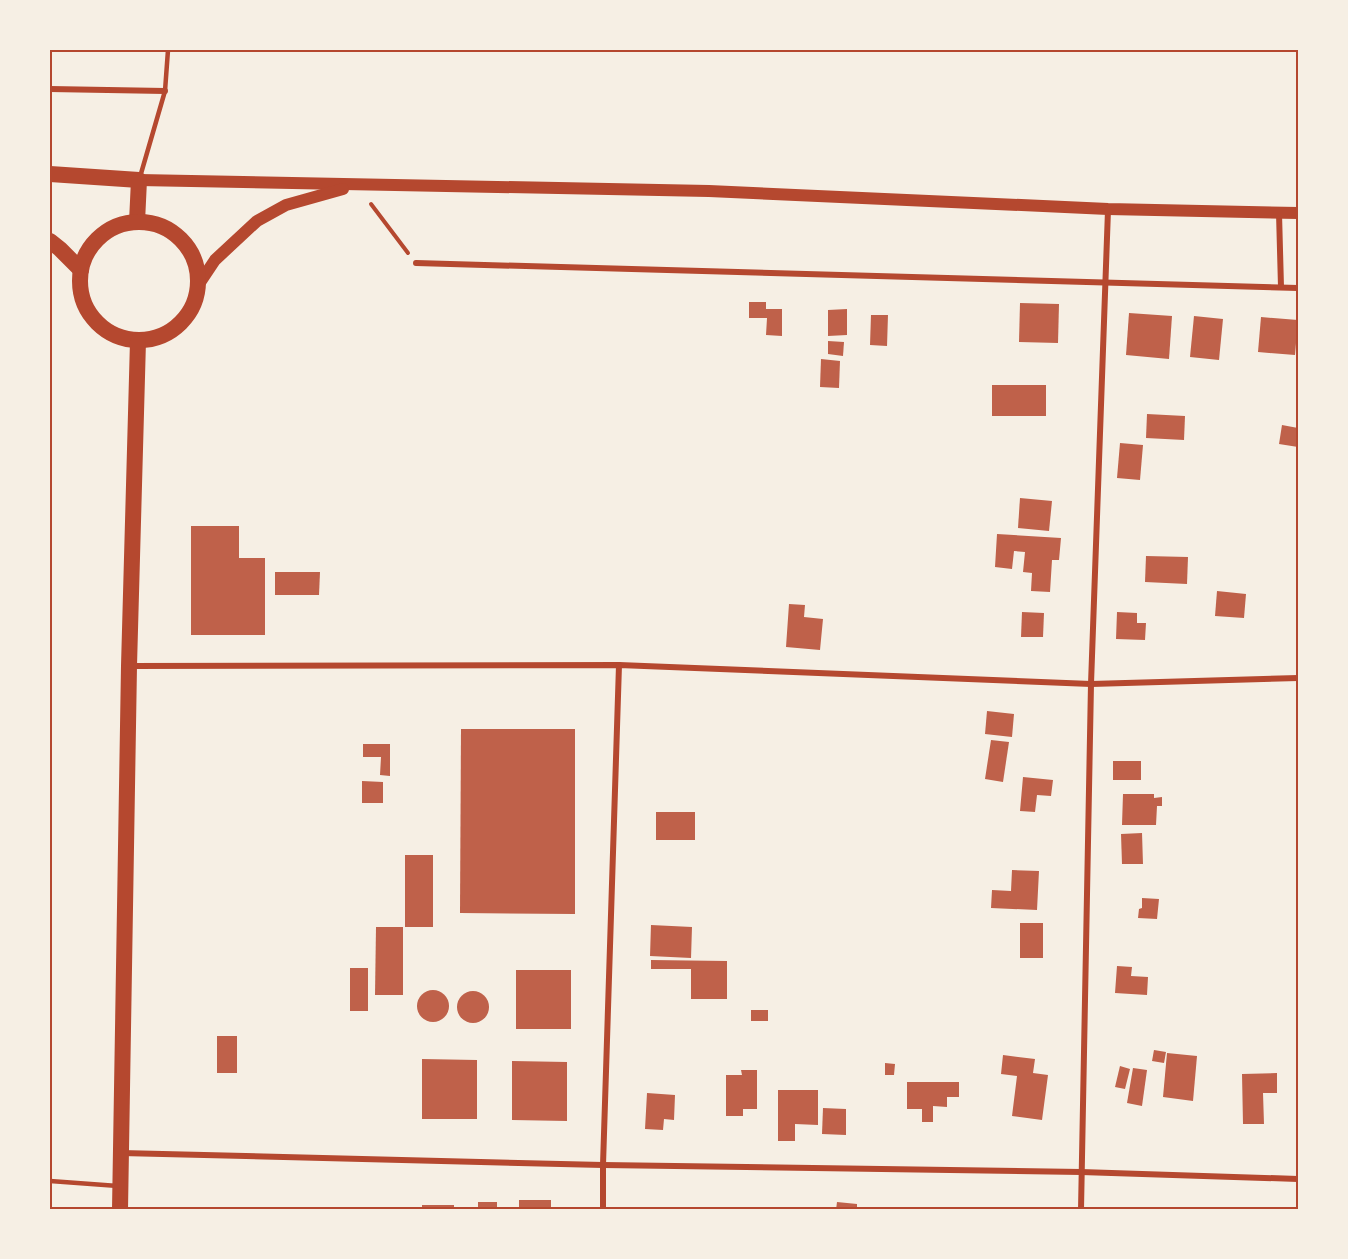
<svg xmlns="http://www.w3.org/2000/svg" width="1348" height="1259" font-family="Cabin,sans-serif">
  <rect width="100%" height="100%" fill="#f6efe4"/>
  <!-- building -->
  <g fill="#bf614a">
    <path d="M749,302h17v7h16v27l-16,-1 1,-17h-18z"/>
    <path d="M1020,303l39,1 -1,39 -39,-1z"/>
    <path d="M847,309v26l-19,1v-26z"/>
    <path d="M1129,313l43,3 -3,43 -43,-4z"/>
    <path d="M871,315h17l-1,31 -17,-1z"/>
    <path d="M1194,316l29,3 -4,41 -29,-3z"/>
    <path d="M1261,317l37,3 -3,35 -37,-3z"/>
    <path d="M828,341l16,1 -1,14 -15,-2z"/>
    <path d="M821,359l19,2 -1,27 -19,-1z"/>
    <rect x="992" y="385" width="54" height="31"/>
    <path d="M1147,414l38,2 -1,24 -38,-2z"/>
    <path d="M1282,425l16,3v19l-19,-3z"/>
    <path d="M1120,443l23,2 -3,35 -23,-2z"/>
    <path d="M1020,498l32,3 -3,30 -31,-3z"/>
    <path d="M191,526h48v32h26v77h-74z"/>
    <path d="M997,534l64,4 -2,22h-7l-2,32 -19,-1 1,-18 -9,-1 2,-20 -11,-1 -2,18 -17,-2z"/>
    <path d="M1146,556l42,1 -1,27 -42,-2z"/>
    <path d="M275,572h45l-1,23h-44z"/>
    <path d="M1217,591l29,3 -2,24 -29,-2z"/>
    <path d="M789,604l16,1 -1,12 19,2 -3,31 -34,-3z"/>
    <path d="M1022,612l22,1 -1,24h-22z"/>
    <path d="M1117,612l20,1v10h9l-1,17 -29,-1z"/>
    <path d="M987,711l27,3 -2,23 -27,-3z"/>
    <path d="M461,729h114v185l-115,-1z"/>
    <path d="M991,740l18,2 -6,40 -18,-3z"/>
    <path d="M363,744h27v32l-10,-1 1,-18h-18z"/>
    <rect x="1113" y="761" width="28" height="19"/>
    <path d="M1023,777l30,3 -2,16 -14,-1 -2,17 -15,-1z"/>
    <path d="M362,781l21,1v21h-21z"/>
    <path d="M1123,794h31v4l8,-1v9h-5l-1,19h-34z"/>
    <rect x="656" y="812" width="39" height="28"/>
    <path d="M1142,833l1,31h-21l-1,-30z"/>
    <rect x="405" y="855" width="28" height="72"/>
    <path d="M1012,870l27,1 -2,39 -46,-2 1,-18 19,1z"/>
    <path d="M1142,898l17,1 -2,20 -19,-1 1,-9 3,-1z"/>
    <rect x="1020" y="923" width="23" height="35"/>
    <path d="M651,925l41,2 -1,31 -41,-2z"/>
    <path d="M376,927h27v68h-28z"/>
    <path d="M651,960l76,1v38h-36v-30h-40z"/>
    <path d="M1117,966l15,1 -1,9 17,1 -1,18 -32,-2z"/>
    <rect x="350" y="968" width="18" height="43"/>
    <rect x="516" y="970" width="55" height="59"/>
    <circle cx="433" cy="1006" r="16"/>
    <circle cx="473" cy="1007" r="16"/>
    <rect x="751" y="1010" width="17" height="11"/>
    <rect x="217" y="1036" width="20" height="37"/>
    <path d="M1154,1050l12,2 -2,11 -12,-2z"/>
    <path d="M1167,1053l30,3 -4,45 -30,-4z"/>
    <path d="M1003,1055l32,4 -2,14 15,2 -6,45 -30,-4 5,-40 -16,-2z"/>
    <path d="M422,1059l55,1v59h-55z"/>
    <path d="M512,1061l55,1v59l-55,-1z"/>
    <path d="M885,1063l10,1 -1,11h-9z"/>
    <path d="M1120,1066l10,3 -5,20 -10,-2z"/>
    <path d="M1133,1068l14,2 -5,36 -15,-3z"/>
    <path d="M741,1070h16v39h-14v7h-17v-41h16z"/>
    <path d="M1277,1073v20h-14l1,31h-21l-1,-50z"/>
    <path d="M907,1082h52v15h-12v10l-14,-1v16h-11v-13h-15z"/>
    <path d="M778,1090h40v35l-23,-1v17h-17z"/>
    <path d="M647,1093l28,2 -1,25 -10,-1 -1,11 -18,-1z"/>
    <path d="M823,1108l23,1v26l-24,-1z"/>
    <rect x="519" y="1200" width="32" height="10"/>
    <rect x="478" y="1202" width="19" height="8"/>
    <path d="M837,1202l20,2v6h-21z"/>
    <rect x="422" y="1205" width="32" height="5"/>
  </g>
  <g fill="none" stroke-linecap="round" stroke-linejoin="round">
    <!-- path -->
    <path stroke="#b5482f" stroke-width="4" d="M371,204l37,49"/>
    <!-- service -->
    <g stroke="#b5482f" stroke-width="4.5">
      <path d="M140,177l25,-86 3,-41"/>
      <path d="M50,1181l68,5"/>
    </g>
    <!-- minor -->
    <g stroke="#b5482f" stroke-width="6">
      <path d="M50,89l115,2"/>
      <path d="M1279,213l2,74"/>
      <path d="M416,263l882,25"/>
      <path d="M130,666l489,-1 472,19 207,-6"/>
      <path d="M121,1153l482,12 478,7 217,7"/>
      <path d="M603,1210v-45l16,-500"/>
      <path d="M1081,1210l10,-526 17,-474"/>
    </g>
    <!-- secondary -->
    <g stroke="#b5482f" stroke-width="12">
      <path d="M139,180l570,11 399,18 190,4"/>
      <path d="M199,284l16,-24 42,-39 29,-16 57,-16"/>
    </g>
    <!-- trunk -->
    <g stroke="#b5482f" stroke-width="16">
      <path d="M50,174l89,6 -2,42"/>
      <circle cx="139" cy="281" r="59"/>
      <path d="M50,241l10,8 21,21"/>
      <path d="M120,1210l9,-544 9,-325"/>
    </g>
  </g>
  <!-- border -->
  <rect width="1348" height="1259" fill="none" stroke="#f6efe4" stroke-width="102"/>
  <rect x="51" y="51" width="1246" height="1157" fill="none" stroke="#b5482f" stroke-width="2"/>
</svg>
